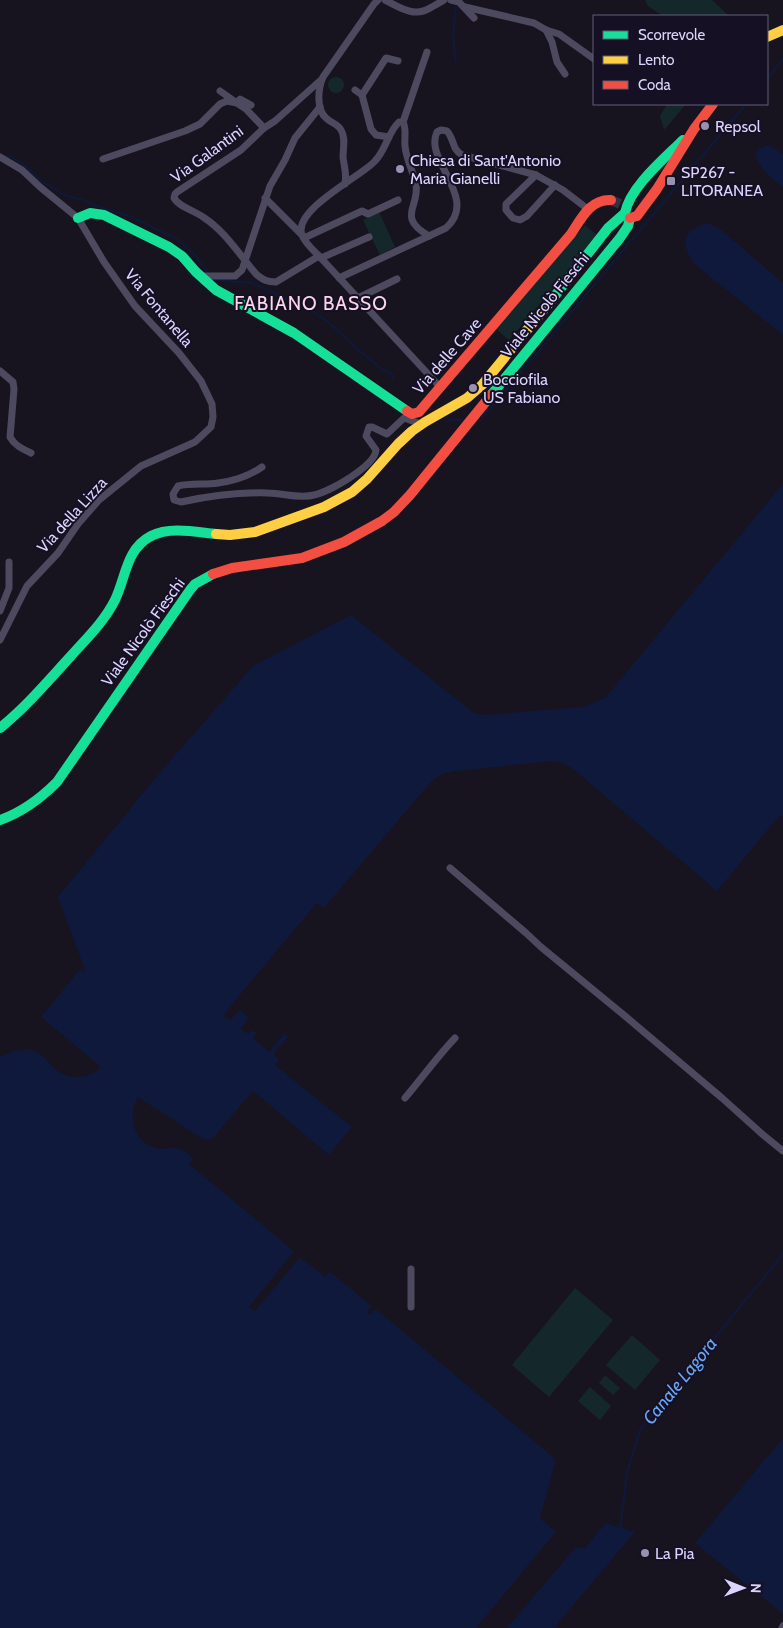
<svg xmlns="http://www.w3.org/2000/svg" width="783" height="1628" font-family="Cabin,sans-serif">
  <rect width="100%" height="100%" fill="#17141f"/>
  <!-- green -->
  <g fill="#14282b">
    <path d="M645,0h67l17,16h-66l-15,-10z"/>
    <circle cx="336" cy="85" r="8"/>
    <path d="M667,104h19l-22,26 -4,-14z"/>
    <path d="M379,212l16,35 -15,8 -17,-35z"/>
    <path d="M585,225l13,11 -89,104 -13,-11z"/>
    <path d="M575,1288l38,32 -64,77 -37,-32z"/>
    <path d="M632,1335l28,25 -25,30 -29,-25z"/>
    <path d="M605,1375l15,13 -7,7 -14,-12z"/>
    <path d="M590,1387l21,19 -11,14 -22,-19z"/>
  </g>
  <!-- water -->
  <g fill="#0e193c">
    <path d="M769,145l14,9v33c-12,-10 -24,-17 -27,-33l4,-6z"/>
    <path d="M708,223l12,6 63,54v52l-90,-72c-13,-22 -10,-33 15,-40z"/>
    <path d="M783,484v333l-3,-2 -63,76 -144,-122 -10,-6 -10,-2 -98,10 -13,3 -11,8 -107,126 -7,-5 -94,112 7,5 10,-10 9,8 -8,10 7,6 4,-4 5,3 -4,5 16,14 15,-18 4,3 -15,17 6,6 -4,5 77,62 -23,28 -76,-64 -41,48 -4,1 -7,-2 -63,-41c-10,18 -6,41 14,50 9,4 19,-1 28,2 5,1 9,6 13,9l-4,6 105,87 -45,56 6,4 45,-54 25,20 5,-5 42,34 -5,6 3,3 6,-6 177,148 2,5 -1,4 -14,52 16,14 -80,96h-476v-571c11,-5 22,-10 34,-6 10,4 14,11 21,18 13,11 35,11 46,-2l-60,-50 38,-47 4,2 2,-2 -27,-73 99,-121 96,-110 98,-51 123,98 11,2 98,-8 22,-9z"/>
    <path d="M783,1438v176l-88,-71z"/>
    <path d="M606,1523l29,9 -81,96h-47l68,-80h10z"/>
  </g>
  <g fill="none" stroke-linecap="round" stroke-linejoin="round">
    <!-- stream -->
    <g stroke="#0e193c" stroke-width="2">
      <path d="M456,7l-3,28 3,26"/>
      <path d="M767,79l16,-20"/>
      <path d="M4,156l7,1 12,7 17,16 26,16 17,4 16,7 30,9 48,23 18,16 13,18"/>
      <path d="M212,278l3,2 37,3 57,26 18,12 34,31 21,17 10,5 1,4"/>
      <path d="M443,416l6,4h13"/>
      <path d="M480,421l266,-317"/>
      <path d="M620,1528l7,-55 13,-43 143,-176"/>
    </g>
    <!-- secondary-tunnel -->
    <path stroke="#353140" stroke-width="10" stroke-dasharray="10 5" stroke-linecap="butt" d="M611,200l9,4"/>
    <!-- street -->
    <g stroke="#4d4a5f" stroke-width="7">
      <path d="M385,0c14,7 29,18 45,8 4,-2 9,-5 14,-8"/>
      <path d="M451,0l8,2 15,16"/>
      <path d="M465,7l69,16 12,7 13,4 35,25"/>
      <path d="M546,30l6,12 5,20 8,12"/>
      <path d="M355,90l7,5"/>
      <path d="M220,91l17,12 3,-4 11,6"/>
      <path d="M403,122h-4c-11,10 -13,28 -24,39 -13,15 -83,49 -73,74 3,8 11,15 17,21l121,131"/>
      <path d="M403,122c4,8 1,15 2,24 1,13 8,25 11,38 4,23 -20,33 13,52"/>
      <path d="M403,122l24,-70"/>
      <path d="M389,137l-13,-2 -5,-6 -9,-34 24,-37 12,3"/>
      <path d="M0,157l22,13 18,17 38,31 26,44 31,44 44,47 22,28 11,23 1,13 -2,10 -16,15 -54,24 -42,34 -21,24 -20,29 -31,33 -27,54"/>
      <path d="M103,159l82,-28 15,-7 20,-20 7,-3 10,2 9,6 18,19"/>
      <path d="M536,175l-30,29v6l7,8 7,2 7,-4 28,-31"/>
      <path d="M345,184c2,-12 -1,-17 -2,-27 0,-9 3,-19 -2,-27 -3,-6 -10,-7 -15,-12 -10,-9 -8,-29 -3,-41l51,-73 4,-4"/>
      <path d="M265,198l36,36"/>
      <path d="M304,238l58,-27 6,3 30,-14"/>
      <path d="M319,256l-43,26c-9,0 -13,-2 -20,-8 -17,-20 -31,-43 -53,-57 -8,-6 -24,-10 -29,-19l1,-4 2,-2 64,-42 23,-22 11,-7 47,-42"/>
      <path d="M321,258l48,-21"/>
      <path d="M205,276h30l7,-6 28,-84 15,-26 10,-22 25,-31"/>
      <path d="M339,278l107,-50c34,-30 -23,-68 -9,-96l4,-2 6,1c8,9 4,17 15,24l74,20 27,15 26,20"/>
      <path d="M358,298l39,-19"/>
      <path d="M0,371l13,11 1,7 -4,48c5,9 13,12 21,16"/>
      <path d="M262,467c-13,9 -28,14 -44,16 -13,2 -27,0 -40,3l-5,8 1,6 7,2c28,-6 58,-10 87,-9 15,0 31,6 46,2 15,-3 61,-29 62,-45l-10,-14 3,-9h3l15,7 17,-16 17,6"/>
      <path d="M0,611l9,-23v-26"/>
      <path d="M450,868l76,65 15,14 84,69 97,82 40,36 21,17"/>
      <path d="M405,1098c17,-20 32,-41 50,-60"/>
      <path d="M411,1307v-38"/>
      <path d="M782,1628l1,-2"/>
    </g>
    <!-- fast -->
    <g stroke="#16e098" stroke-width="10">
      <path d="M625,213c5,-26 39,-54 58,-73"/>
      <path d="M78,218l12,-5 14,2 65,32 13,9 14,16 20,18 78,43 113,78"/>
      <path d="M554,297l54,-69 17,-15"/>
      <path d="M492,394l128,-156 8,-12 2,-8"/>
      <path d="M0,728c26,-21 47,-46 70,-71 16,-18 34,-35 45,-57 11,-23 11,-51 36,-64 19,-10 45,-4 65,-2"/>
      <path d="M0,820c23,-8 40,-21 57,-38l133,-192 5,-6 18,-10"/>
    </g>
    <!-- slow -->
    <g stroke="#ffcf43" stroke-width="10">
      <path d="M767,37l16,-7"/>
      <path d="M216,534l14,1 25,-3 69,-25 28,-15 15,-13 31,-35 14,-13 13,-9 42,-24 15,-13 72,-88"/>
    </g>
    <!-- jam -->
    <g stroke="#f24e42" stroke-width="10">
      <path d="M630,218l7,-2 20,-27 37,-60 19,-25"/>
      <path d="M407,411l5,3 7,-2 152,-178c10,-15 19,-35 40,-34"/>
      <path d="M213,574l19,-6 70,-10 42,-16 38,-21 12,-9 16,-17 82,-101"/>
    </g>
  </g>
  <!-- markers -->
  <g fill="#9891af" stroke="#151023" stroke-width="2">
    <circle cx="705" cy="126" r="5"/>
    <circle cx="400" cy="169" r="5"/>
    <rect x="666" y="176" width="10" height="10" rx="2.5"/>
    <circle cx="473" cy="388" r="5"/>
    <circle cx="645" cy="1553" r="5"/>
  </g>
  <g text-anchor="middle" dominant-baseline="central" stroke-width="4" stroke-linejoin="round" paint-order="stroke">
    <!-- poi labels -->
    <g font-size="16" fill="#ddd4fd" stroke="#151023" text-anchor="start">
      <text x="715" y="126">Repsol</text>
      <text x="410" y="160">Chiesa di Sant'Antonio<tspan x="410" dy="18">Maria Gianelli</tspan></text>
      <text x="681" y="172">SP267 -<tspan x="681" dy="18">LITORANEA</tspan></text>
      <text x="483" y="379">Bocciofila<tspan x="483" dy="18">US Fabiano</tspan></text>
      <text x="655" y="1553">La Pia</text>
    </g>
    <!-- street labels -->
    <g font-size="16" fill="#ddd4fd" stroke="#151023">
      <text transform="translate(207 154) rotate(-36)">Via Galantini</text>
      <text transform="translate(545 305) rotate(-51)">Viale Nicolò Fieschi</text>
      <text transform="translate(159 308) rotate(50)">Via Fontanella</text>
      <text transform="translate(447 356) rotate(-49)">Via delle Cave</text>
      <text transform="translate(72 515) rotate(-48)">Via della Lizza</text>
      <text transform="translate(143 632) rotate(-54)">Viale Nicolò Fieschi</text>
    </g>
    <!-- water labels -->
    <g font-size="18" font-style="italic" fill="#69a6f6" stroke="#151023">
      <text transform="translate(680 1381) rotate(-51)">Canale Lagora</text>
    </g>
    <!-- quarter labels -->
    <g font-size="19" letter-spacing="1" fill="#fdd6eb" stroke="#151023">
      <text x="311" y="303">FABIANO BASSO</text>
    </g>
  </g>
  <!-- legend -->
  <rect x="593" y="15" width="175" height="90" fill="#151023" stroke="#655e7a"/>
  <rect x="603" y="31" width="25" height="8" fill="#16e098" stroke="#655e7a"/>
  <text x="638" y="40" font-size="15" fill="#ddd4fd">Scorrevole</text>
  <rect x="603" y="56" width="25" height="8" fill="#ffcf43" stroke="#655e7a"/>
  <text x="638" y="65" font-size="15" fill="#ddd4fd">Lento</text>
  <rect x="603" y="81" width="25" height="8" fill="#f24e42" stroke="#655e7a"/>
  <text x="638" y="90" font-size="15" fill="#ddd4fd">Coda</text>
  <!-- north arrow -->
  <g transform="translate(743 1588) rotate(91)" stroke="#151023" stroke-width="4" paint-order="stroke">
  <path d="M0-4L9 19L0 12L-9 19Z" fill="#ddd4fd"/>
  <text y="-8" font-size="14" font-weight="bold" text-anchor="middle" fill="#ddd4fd">N</text>
  </g>
</svg>
